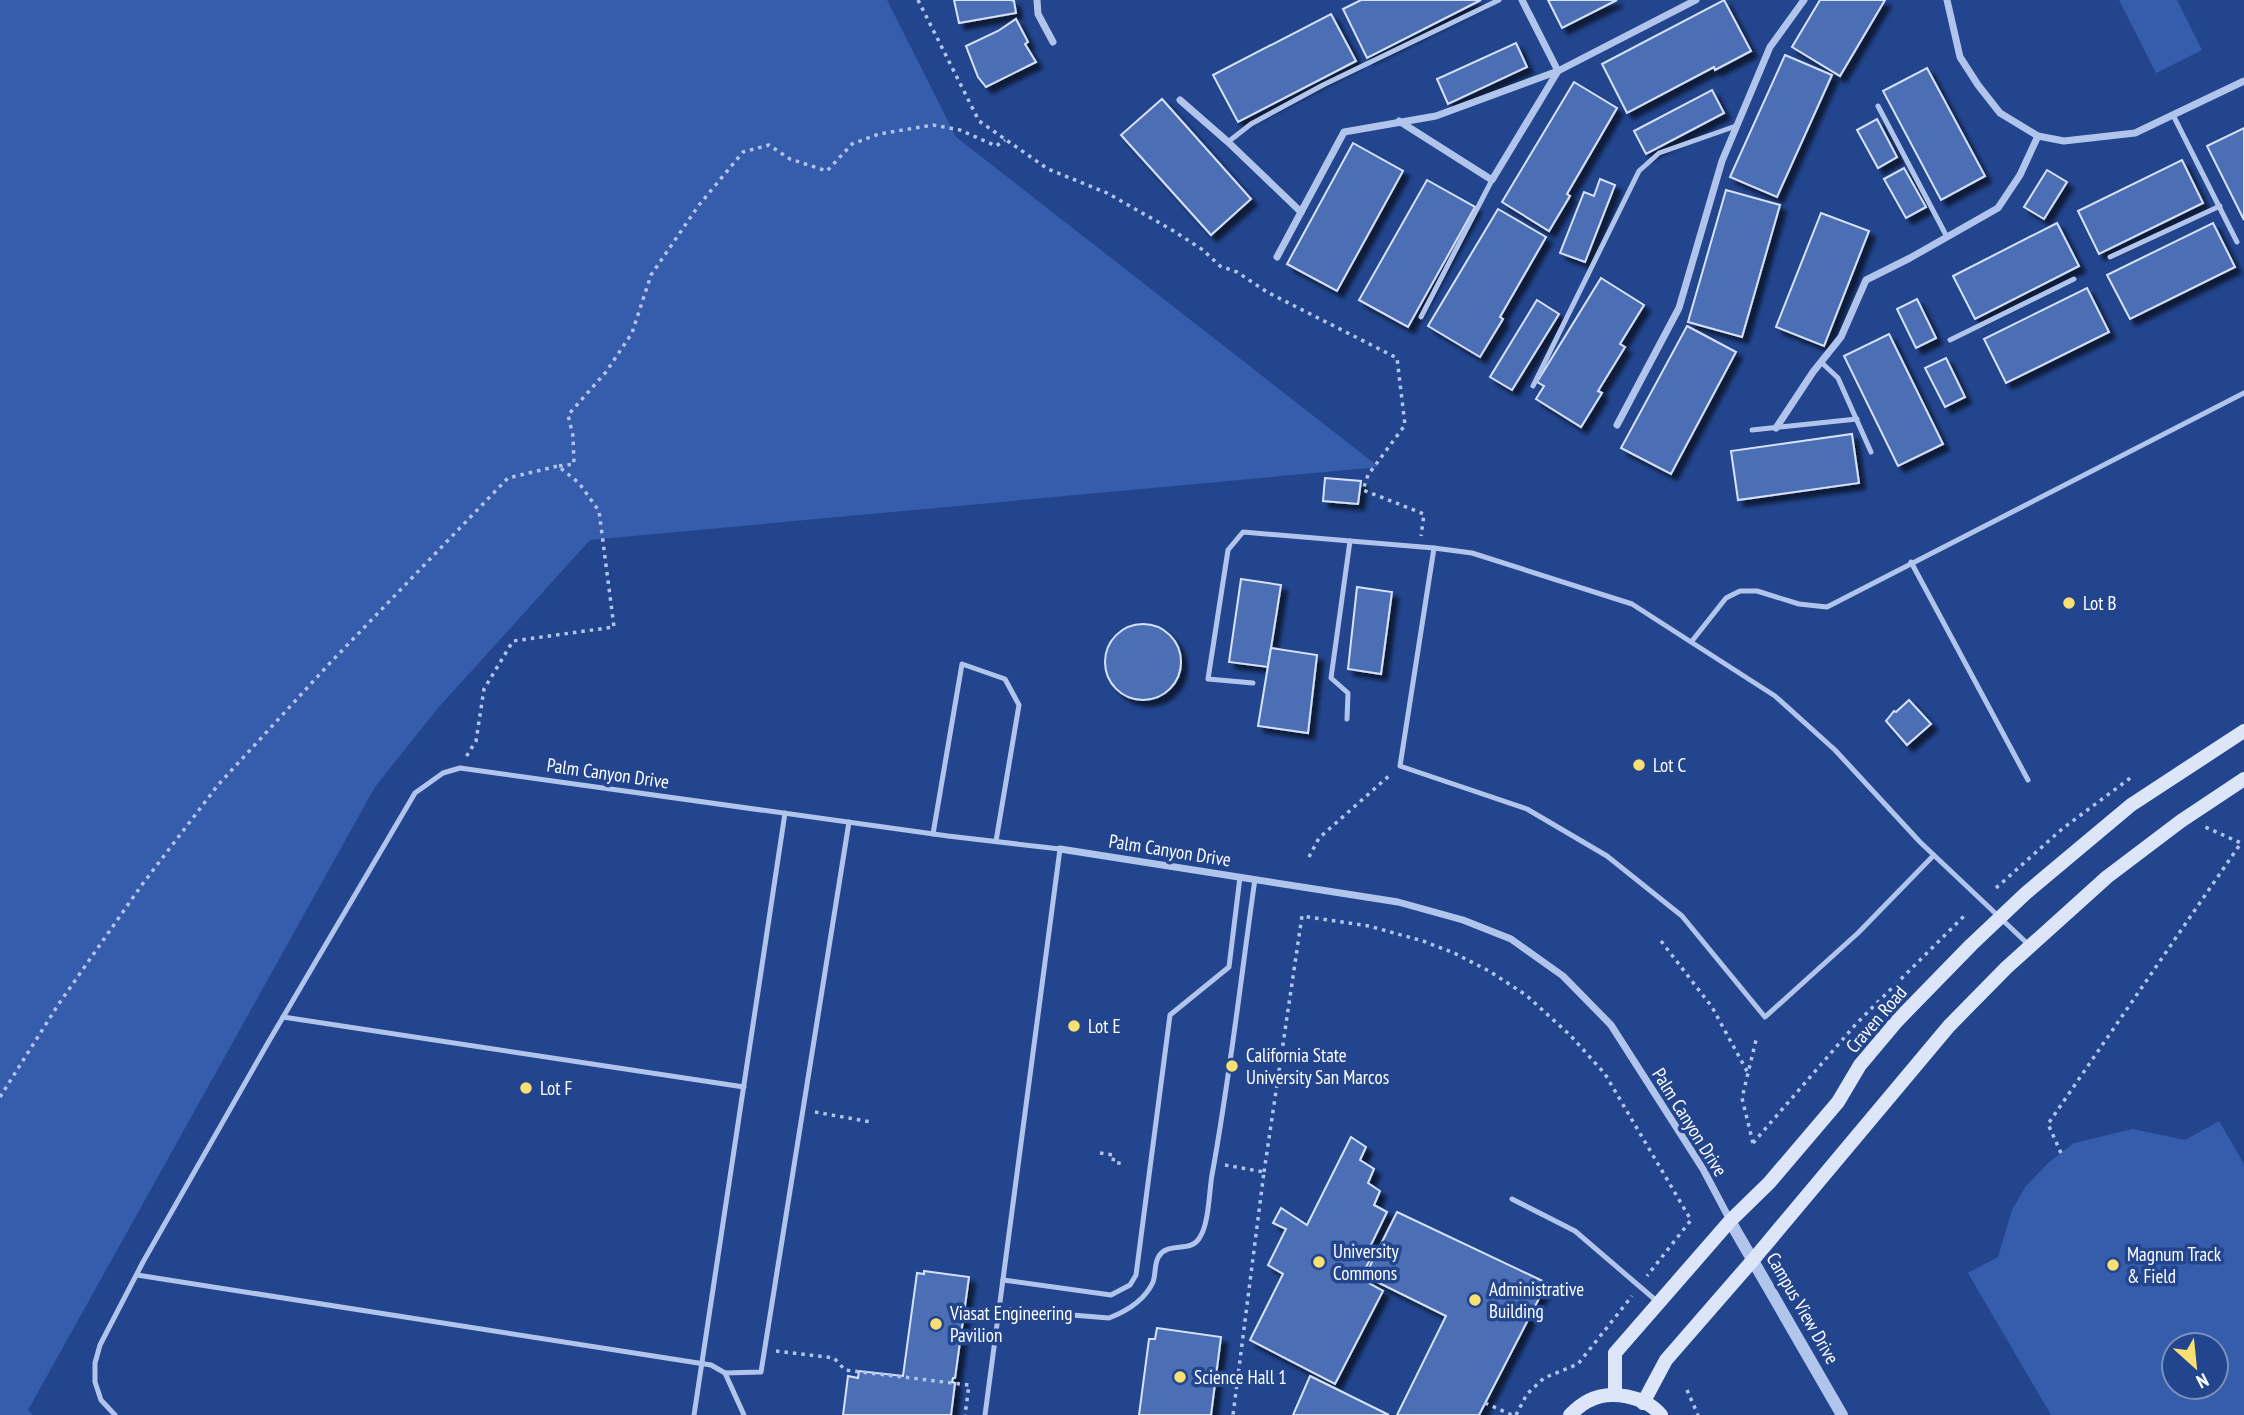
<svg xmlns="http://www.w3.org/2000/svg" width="2244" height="1415" font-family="'PT Sans Narrow',sans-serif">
  <defs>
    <filter id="shadow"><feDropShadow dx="6" dy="6" stdDeviation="2" flood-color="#0009"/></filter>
  </defs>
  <rect width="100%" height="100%" fill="#22458e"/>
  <!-- green -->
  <g fill="#365dab" fill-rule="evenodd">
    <path d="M0,0h887l69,137 423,330 -789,73 -152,168 -63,79 -347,623 5,5h-33z"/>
    <path d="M2119,0h58l25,50 -46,23z"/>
    <path d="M2219,1121l25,43v251h-193l-83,-142 30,-16 14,-47 14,-24 22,-23 26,-20 59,-14 52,11zM2174,1345h42v42h-42z"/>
  </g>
  <!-- building -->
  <g fill="#4b6eb5" stroke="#d6e2f9" stroke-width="2" filter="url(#shadow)">
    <path d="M954,0h57l3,1 2,12 -57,10z"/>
    <path d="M1361,0h120l-114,58 -24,-49z"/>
    <path d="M1548,0h69l-55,28z"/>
    <path d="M1724,0l27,51 -36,19 -1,-3 -87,46 -25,-49z"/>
    <path d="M1820,0h65l-45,76 -48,-29z"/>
    <path d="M1331,14l25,47 -118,61 -25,-47z"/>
    <path d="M1016,19l12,23 -3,2 11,18 -50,25 -8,-10 -12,-31 32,-15z"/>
    <path d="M1516,43l11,24 -79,37 -11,-25z"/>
    <path d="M1785,55l47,20 -55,122 -47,-20z"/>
    <path d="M1927,68l58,108 -44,24 -58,-109z"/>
    <path d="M1574,82l43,26 -50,86 3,2 -21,35 -47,-29z"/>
    <path d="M1712,90l12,23 -78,41 -12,-23z"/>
    <path d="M1162,99l89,100 -40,36 -90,-100z"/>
    <path d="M1877,119l20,38 -19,11 -21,-38z"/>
    <path d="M2244,128v92l-37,-74z"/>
    <path d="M1353,143l50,28 -66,120 -50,-27z"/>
    <path d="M2182,160l21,43 -104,51 -21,-43z"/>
    <path d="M1904,168l22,39 -20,11 -22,-39z"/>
    <path d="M2047,170l20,12 -23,37 -20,-12z"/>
    <path d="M1600,179l15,6 -30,77 -25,-9 24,-61 10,4z"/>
    <path d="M1427,180l48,27 -67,120 -49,-27z"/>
    <path d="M1726,190l54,15 -38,132 -54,-15z"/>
    <path d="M1498,209l48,28 -46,80 3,2 -23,38 -52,-31z"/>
    <path d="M1821,213l48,18 -45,115 -48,-19z"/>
    <path d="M2057,223l22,43 -104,53 -22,-43z"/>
    <path d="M2213,223l22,44 -105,52 -23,-44z"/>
    <path d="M1601,278l43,27 -24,39 5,3 -27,44 4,2 -21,34 -45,-28 8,-13 -7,-4z"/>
    <path d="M2087,288l22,44 -103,51 -22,-44z"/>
    <path d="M1917,299l19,39 -20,10 -19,-39z"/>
    <path d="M1537,300l22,14 -47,76 -22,-13z"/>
    <path d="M1687,326l49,26 -65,122 -50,-26z"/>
    <path d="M1889,334l54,110 -45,22 -54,-110z"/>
    <path d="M1946,358l19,39 -20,10 -20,-39z"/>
    <path d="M1852,434l7,49 -121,17 -7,-49z"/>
    <path d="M1325,478l36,3 -3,23 -35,-3z"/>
    <path d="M1241,579l40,6 -13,82 -39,-5z"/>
    <path d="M1357,587l35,5 -11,82 -33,-5z"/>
    <circle cx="1143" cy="662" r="38"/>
    <path d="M1271,648l46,7 -9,78 -50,-7z"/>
    <path d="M1909,700l22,24 -24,21 -21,-24 8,-10 2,1z"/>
    <path d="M1351,1137l15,10 -6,13 14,9 -6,14 12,8 -6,14 13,7 -21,43 5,3 -11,20 23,13 -48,93 -85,-44 33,-66 -15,-9 18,-36 -13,-6 8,-15 26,17z"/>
    <path d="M1397,1212l150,71 -68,132h-82l49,-99 -81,-40z"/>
    <path d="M924,1271l45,6 -14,101h-2l-1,4 3,1 -4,32h-108l5,-39 10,2 1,-7 44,5 14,-103 7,1z"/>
    <path d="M1157,1328l64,9 -10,78h-72l10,-76h6z"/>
    <path d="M1310,1376l79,39h-96z"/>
  </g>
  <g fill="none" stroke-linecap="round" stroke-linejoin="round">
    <!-- path -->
    <g stroke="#b1c5ec" stroke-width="3.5" stroke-dasharray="3.5 5" stroke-linecap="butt">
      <path d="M918,0l61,121 69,48 59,24 65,37 31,20 17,16 17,6 30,20 130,66 8,67 -37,50 -5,15 61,24 -3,22"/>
      <path d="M559,466l15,-2 -1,-28 -5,-21 38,-43 26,-39 19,-58 48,-70 44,-53 26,-7 21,14 37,12 25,-27 27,-10 54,-9 27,5 36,16 9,-6"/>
      <path d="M1309,857l10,-19 71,-63"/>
      <path d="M1996,888l66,-59 71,-53"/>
      <path d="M1661,941l51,66 36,66"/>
      <path d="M0,1097l58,-92 83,-119 77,-101 112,-122 178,-185 50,-12 21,17 20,28 15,116 -101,14 -29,48 -8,52 -10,16"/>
      <path d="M815,1112l56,10"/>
      <path d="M1753,1143l103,-119 110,-110"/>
      <path d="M1753,1143l-11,-45 15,-62"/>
      <path d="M1100,1153l14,2 -1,7 11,2"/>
      <path d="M2061,1153l-13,-29 193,-281 -38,-17"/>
      <path d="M1225,1165l39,7 -31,243"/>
      <path d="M1264,1172l38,-256 67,10 54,15 31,12 35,18 37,24 45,41 34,38 86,146 -44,56"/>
      <path d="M776,1351l58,7 11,12 124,15 -4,30"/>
      <path d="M1687,1390l11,25"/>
      <path d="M1485,1403l27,12"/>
      <path d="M1516,1415l11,-21 17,-16 34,-14 54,-68"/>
    </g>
    <!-- service -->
    <g stroke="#b1c5ec" stroke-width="5">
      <path d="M1878,106l69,131"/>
      <path d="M2173,115l64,127"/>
      <path d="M1228,142l23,-18 72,-39 176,-85"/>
      <path d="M2110,257l110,-51"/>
      <path d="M1421,317l71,-137"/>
      <path d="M1950,340l124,-61"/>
      <path d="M1821,362l17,16 33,74"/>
      <path d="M1533,386l106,-215 20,-18 77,-27"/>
      <path d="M1752,430l105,-11"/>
      <path d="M1911,562l117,218"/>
      <path d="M1692,641l34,-43 14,-7h17l42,13 28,3 417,-214"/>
      <path d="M1253,683l-45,-4 20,-129 15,-18 191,16"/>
      <path d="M1347,719l1,-26 -17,-15 19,-137"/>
      <path d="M933,834l29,-170 43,15 14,26 -23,136"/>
      <path d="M1934,855l-76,78 -93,84 -83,-101 -75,-60 -80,-47 -127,-43 34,-218 38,5 160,51 143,92 60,54 85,92 110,104"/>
      <path d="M283,1017l461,70"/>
      <path d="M1512,1199l63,32 84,72"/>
      <path d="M137,1275l574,90 14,8 19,42"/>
      <path d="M1003,1280l108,15 19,-10 6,-10 34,-260 59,-48 11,-90"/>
      <path d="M999,1309l110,9c18,-7 36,-18 44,-36 3,-8 1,-19 6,-26 10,-15 32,-2 41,-19 9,-14 9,-45 12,-62 18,-98 29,-198 43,-296"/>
      <path d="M725,1373l36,-1 88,-550"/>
      <path d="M115,1415l-14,-15 -6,-18v-19l5,-18 43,-83 126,-221 146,-248 28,-20 17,-5 488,68 112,13 -75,566"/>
      <path d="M694,1415l91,-602"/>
    </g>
    <!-- minor -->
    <g stroke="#b1c5ec" stroke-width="7">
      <path d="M1037,0l1,14 15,28"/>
      <path d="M1947,0l13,57 18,28 22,28 38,23 26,5 71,-8 109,-52"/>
      <path d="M1180,100l48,42 73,70"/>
      <path d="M1399,121l93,59 66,-109 -36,-71"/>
      <path d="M1277,257l67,-125 92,-16 122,-45 138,-71"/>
      <path d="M1617,425l62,-117 43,-147 48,-114 34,-47"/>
      <path d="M1776,428l37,-56 28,-35 25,-57 44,-22 88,-50 22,-33 18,-39"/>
      <path d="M1060,849l338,53 65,18 48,19 52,37 48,49 92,144 27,51"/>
    </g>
    <!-- tertiary -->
    <path stroke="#b1c5ec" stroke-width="12" d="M1730,1221l112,194"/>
    <!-- secondary -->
    <g stroke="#dde6f9" stroke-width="14">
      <path d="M1615,1394v-41l115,-132 39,-38 69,-81 22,-37 37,-44 74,-76 55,-52 105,-88 113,-74"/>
      <path d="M1643,1403l23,-43 87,-100 196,-234 57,-58 101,-91 74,-56 63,-42"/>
      <path d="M1570,1415c5,-5 12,-11 18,-14 22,-12 57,-5 73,14"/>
    </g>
  </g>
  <!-- markers -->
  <g fill="#f8e073" stroke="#22458e" stroke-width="2.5">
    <circle cx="2069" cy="603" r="7"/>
    <circle cx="1639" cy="765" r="7"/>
    <circle cx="1074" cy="1026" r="7"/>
    <circle cx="1232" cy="1066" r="7"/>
    <circle cx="526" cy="1088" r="7"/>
    <circle cx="1319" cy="1262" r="7"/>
    <circle cx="2113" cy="1265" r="7"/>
    <circle cx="1475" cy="1300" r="7"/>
    <circle cx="936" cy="1324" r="7"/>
    <circle cx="1180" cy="1377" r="7"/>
  </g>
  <g text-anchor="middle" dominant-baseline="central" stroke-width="7" stroke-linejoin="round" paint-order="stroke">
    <!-- poi labels -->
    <g font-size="19" fill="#fff" stroke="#22458e" text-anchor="start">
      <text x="2083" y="603">Lot B</text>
      <text x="1653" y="765">Lot C</text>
      <text x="1088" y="1026">Lot E</text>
      <text x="1246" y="1055">California State<tspan x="1246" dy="22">University San Marcos</tspan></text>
      <text x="540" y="1088">Lot F</text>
      <text x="1333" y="1251">University<tspan x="1333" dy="22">Commons</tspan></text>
      <text x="2127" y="1254">Magnum Track<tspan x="2127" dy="22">&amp; Field</tspan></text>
      <text x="1489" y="1289">Administrative<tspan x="1489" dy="22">Building</tspan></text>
      <text x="950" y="1313">Viasat Engineering<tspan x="950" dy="22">Pavilion</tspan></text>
      <text x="1194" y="1377">Science Hall 1</text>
    </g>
    <!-- street labels -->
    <g font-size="19" fill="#fff" stroke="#22458e">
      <text transform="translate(608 773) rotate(8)">Palm Canyon Drive</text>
      <text transform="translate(1170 850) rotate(9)">Palm Canyon Drive</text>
      <text transform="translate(1876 1019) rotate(-49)">Craven Road</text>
      <text transform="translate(1690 1122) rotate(58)">Palm Canyon Drive</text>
      <text transform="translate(1803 1308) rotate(60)">Campus View Drive</text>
    </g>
  </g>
  <!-- north arrow -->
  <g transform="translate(2195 1366) rotate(153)"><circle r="33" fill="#22458e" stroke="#7a8fbb" stroke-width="2"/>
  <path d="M0-5L12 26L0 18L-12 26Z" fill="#f8e073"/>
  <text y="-10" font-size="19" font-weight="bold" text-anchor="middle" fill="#ffffff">N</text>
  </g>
</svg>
